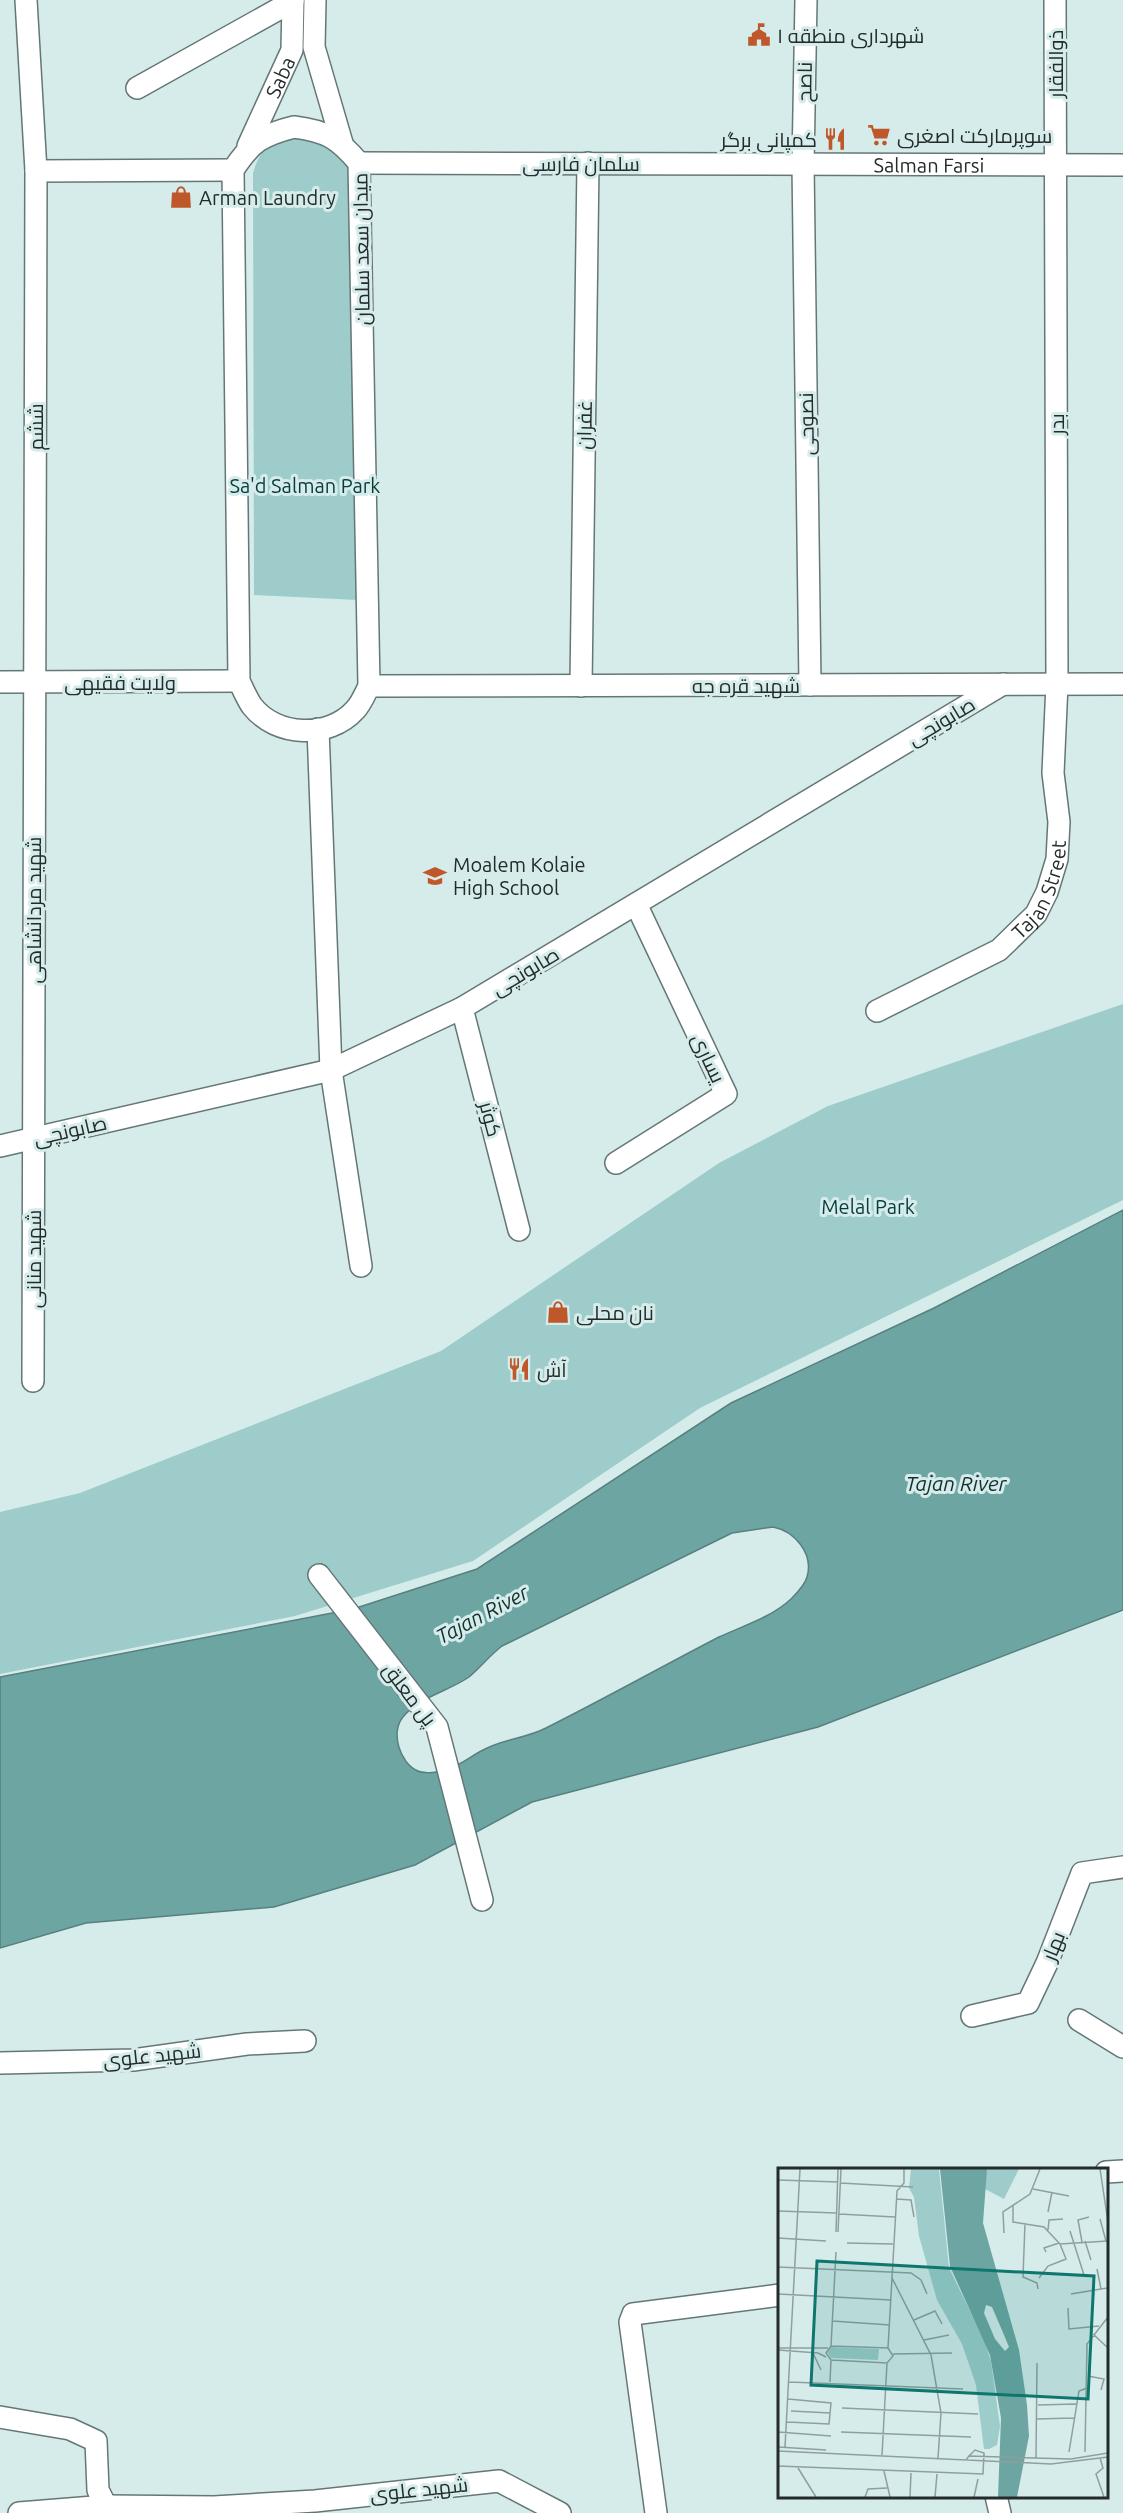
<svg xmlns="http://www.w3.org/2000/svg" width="1123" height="2513" font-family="Ubuntu,Cairo,sans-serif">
  <rect width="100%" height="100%" fill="#d6eceb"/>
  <!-- green -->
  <g fill="#9dccca">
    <path d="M310,136l19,9 20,22 9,433 -104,-5 -1,-422c10,-34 25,-35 57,-37z"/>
    <path d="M1123,1004v196l-423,208 -227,153 -178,55 -295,58v-162l80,-19 361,-142 278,-188 109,-57z"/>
  </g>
  <!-- water -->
  <path fill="#6da5a3" stroke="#57807f" stroke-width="1.5" fill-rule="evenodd" d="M1123,1210v400l-305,117 -286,75 -117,63 -141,42 -188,16 -86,25v-271l353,-68 124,-40 254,-166 203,-95zM773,1527c21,4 41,26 34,50 -2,8 -10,16 -16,22 -19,18 -48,27 -72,38 -58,30 -115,62 -173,91 -19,10 -42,11 -61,21 -15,7 -31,22 -49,23 -4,1 -14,1 -18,-1 -18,-7 -28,-39 -15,-54 16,-20 46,-26 66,-40 11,-9 21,-22 33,-31l230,-113z"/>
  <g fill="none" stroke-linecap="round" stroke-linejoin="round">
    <!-- minor casing -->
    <g stroke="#647776" stroke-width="24">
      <g id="minor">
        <path d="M26,0l10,171 -3,1210"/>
        <path d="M315,0l-1,47 28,96"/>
        <path d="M806,0l-3,164 7,521"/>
        <path d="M137,88l156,-87"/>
        <path d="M294,127c32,4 44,11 65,36l10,523c-4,8 -8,18 -14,24 -26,29 -79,27 -103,-4 -5,-7 -9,-17 -13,-25l-6,-511c18,-28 29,-35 61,-43z"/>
        <path id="s1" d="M248,146l44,-96 1,-50"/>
        <path id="s2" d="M359,163l764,2"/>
        <path d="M36,171l197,-1"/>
        <path d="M0,682l239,-1"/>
        <path d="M369,686l754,-2"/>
        <path d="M581,686l7,-523"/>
        <path d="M318,729l13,341 30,196"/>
        <path d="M462,1008l57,222"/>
        <path id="s3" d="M877,1011l122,-61 37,-36 11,-22 10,-33 2,-37 -6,-49 4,-89 -2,-684"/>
        <path d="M0,1146l331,-76 131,-62 541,-324"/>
        <path d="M616,1163l110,-69 -90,-190"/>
        <path d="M319,1575l118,152 45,173"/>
        <path d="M972,2016l56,-13 19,-40 35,-90 41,-6"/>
        <path d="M1079,2020l44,27"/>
        <path d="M0,2063l133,-3 114,-16 58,-3"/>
        <path d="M1106,2172l17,-1"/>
        <path d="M0,2417l70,12 26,12 2,49 8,16"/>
        <path d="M996,2496l4,17"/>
        <path d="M19,2513l87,-7 108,1 101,-6 184,-20 61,32"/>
        <path d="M656,2513l-26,-191 3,-8 147,-19"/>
      </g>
    </g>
    <!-- minor -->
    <use href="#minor" stroke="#fff" stroke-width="21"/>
  </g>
  <!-- icons -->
  <defs>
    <g id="civic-bare" transform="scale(1.8)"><path d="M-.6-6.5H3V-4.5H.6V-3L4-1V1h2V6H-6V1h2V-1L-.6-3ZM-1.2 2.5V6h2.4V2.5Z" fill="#be582b" stroke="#d6eceb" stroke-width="2.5" paint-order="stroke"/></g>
    <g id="supermarket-bare" transform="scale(1.8)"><path d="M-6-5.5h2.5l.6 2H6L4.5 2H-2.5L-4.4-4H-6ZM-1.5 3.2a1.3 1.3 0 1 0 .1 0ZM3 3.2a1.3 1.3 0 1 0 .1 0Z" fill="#be582b" stroke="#d6eceb" stroke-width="2.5" paint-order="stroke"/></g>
    <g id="restaurant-bare" transform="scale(1.8)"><path d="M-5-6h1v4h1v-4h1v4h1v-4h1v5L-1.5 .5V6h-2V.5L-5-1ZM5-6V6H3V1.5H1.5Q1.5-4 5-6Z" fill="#be582b" stroke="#d6eceb" stroke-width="2.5" paint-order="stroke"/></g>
    <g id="shop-bare" transform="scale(1.8)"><path d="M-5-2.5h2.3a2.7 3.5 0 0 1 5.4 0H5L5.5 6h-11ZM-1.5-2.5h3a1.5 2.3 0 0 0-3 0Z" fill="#be582b" stroke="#d6eceb" stroke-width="2.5" paint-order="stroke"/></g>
    <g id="school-bare" transform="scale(1.8)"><path d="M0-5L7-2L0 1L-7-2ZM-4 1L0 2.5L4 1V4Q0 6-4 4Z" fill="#be582b" stroke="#d6eceb" stroke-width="2.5" paint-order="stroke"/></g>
  </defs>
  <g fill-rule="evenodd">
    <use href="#civic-bare" x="759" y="35"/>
    <use href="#supermarket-bare" x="879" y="135"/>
    <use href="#restaurant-bare" x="835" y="139"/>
    <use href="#shop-bare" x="181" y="197"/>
    <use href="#school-bare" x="435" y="876"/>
    <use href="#shop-bare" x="558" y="1312"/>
    <use href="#restaurant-bare" x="519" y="1369"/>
  </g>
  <g text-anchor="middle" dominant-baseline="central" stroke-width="6" stroke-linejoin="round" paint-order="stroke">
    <!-- poi labels -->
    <g font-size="20" fill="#232b2b" stroke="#d6eceb" text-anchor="start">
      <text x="777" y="35">شهرداری منطقه ۱</text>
      <text x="897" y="135">سوپرمارکت اصغری</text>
      <text x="817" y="139" text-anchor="end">کمپانی برگر</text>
      <text x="199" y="197">Arman Laundry</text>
      <text x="453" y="864">Moalem Kolaie<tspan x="453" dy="23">High School</tspan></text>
      <text x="576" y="1312">نان محلی</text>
      <text x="537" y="1369">آش</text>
    </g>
    <!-- street labels -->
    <g font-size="20" fill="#232b2b" stroke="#d6eceb">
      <text transform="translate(1055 64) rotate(-90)">ذوالفقار</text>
      <text stroke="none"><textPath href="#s1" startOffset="76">Saba</textPath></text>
      <text transform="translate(804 82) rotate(-89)">ناصح</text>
      <text x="581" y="163">سلمان فارسی</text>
      <text stroke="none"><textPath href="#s2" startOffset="570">Salman Farsi</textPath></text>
      <text transform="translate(361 249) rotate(-91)">میدان سعد سلمان</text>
      <text transform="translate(806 424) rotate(-91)">نصوحی</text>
      <text transform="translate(1056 424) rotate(-90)">بدر</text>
      <text transform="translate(584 425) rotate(-89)">غفران</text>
      <text transform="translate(35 427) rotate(-90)">ششم</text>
      <text x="120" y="682">ولایت فقیهی</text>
      <text x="746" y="685">شهید قره جه</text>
      <text transform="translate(941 721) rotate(-31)">صابونچی</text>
      <text stroke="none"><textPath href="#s3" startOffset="212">Tajan Street</textPath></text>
      <text transform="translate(33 910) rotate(-90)">شهید مردانشاهی</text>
      <text transform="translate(525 971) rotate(-31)">صابونچی</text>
      <text transform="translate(709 1058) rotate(65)">یساری</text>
      <text transform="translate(491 1119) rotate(75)">کوثر</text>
      <text transform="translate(70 1130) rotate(-13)">صابونچی</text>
      <text transform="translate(33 1259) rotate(-90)">شهید منانی</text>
      <text transform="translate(410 1694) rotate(53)">پل معلق</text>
      <text transform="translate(1053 1946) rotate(-68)">بهار</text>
      <text transform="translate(152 2055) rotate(-6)">شهید علوی</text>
      <text transform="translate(419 2489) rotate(-6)">شهید علوی</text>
    </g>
    <!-- park labels -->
    <g font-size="20" fill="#063d3c" stroke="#d6eceb">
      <text x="305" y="485">Sa'd Salman Park</text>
      <text x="868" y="1206">Melal Park</text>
    </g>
    <!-- water labels -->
    <g font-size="21" font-style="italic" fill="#13302f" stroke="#d6eceb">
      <text x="956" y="1483">Tajan River</text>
      <text transform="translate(482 1614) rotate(-28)">Tajan River</text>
    </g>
  </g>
  <!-- overview -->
  <g transform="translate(778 2168)">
    <rect width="330" height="330" fill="#d6eceb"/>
    <path d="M133,1h28l10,99 36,74 6,20 9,64 -3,19 -8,4h-5l-1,-7 -7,-57 -14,-41 -25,-44 -18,-64 -5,-39 -5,-9zM209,1h32l-15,30 -21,-11zM53,179l48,2 -1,11 -47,-2 -4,-6z" fill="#9dccca"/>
    <path d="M162,1h47l-4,54 36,127 8,55 2,31 -12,61h-19l3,-79 -11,-63 -40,-89zM208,137l6,2 12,28 5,12 -4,4 -10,-12 -11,-26z" fill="#6da5a3" fill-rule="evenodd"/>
    <path fill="none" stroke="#8e9f9e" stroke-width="1.5" d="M322,1l8,53M0,12l60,2M62,15l73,4M255,21l36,7M118,31l15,1 3,17M235,38v16l31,5 16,17 48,-3M0,43l59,2M270,44l4,-20M61,46l56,3M322,51l6,22M247,55l-2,54 14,6 1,6M270,62l1,-10 14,-1M292,63l14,44M58,64l2,-63M60,64l3,-63M226,65l-1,-21 27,-18 10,-25M0,70l48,3M307,73l6,19M304,74l-4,-22 11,-3M69,75l46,1M268,84l-2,-4 15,-5M0,99l133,6 10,7 6,14M319,101l4,20 7,-1M114,110l39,77 10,58 -3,45M261,110l9,-12 18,-7 -6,-15M0,126l113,6M293,126l30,-5M290,140l1,21 30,-3M136,152l21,-9 7,13M54,153l58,4M315,166l15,14M146,172l25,-5M53,178l57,2 5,8 -6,7 -56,-3 -5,-7zM53,178l5,-94M0,180h50M110,180l9,-157 7,-8v-14M0,182l40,3 8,4M35,185l8,17M115,186l59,-1M310,208l16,3 -3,11M11,214l174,7M52,214l1,-22M260,237l38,-1M64,240l136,6M13,243l39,2M258,251l38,-1M9,254l42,2 2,-21 -43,-4M0,264l53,4M63,264l130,5M0,279l48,3M7,279l15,-278M0,283l188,9 3,-4 102,3 37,-6M291,284l10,-61 8,-3M307,284l2,-108 21,-27M104,287l5,-92M258,290l1,-95M322,290l3,10 -7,6 8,23M189,292l84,4 57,-7M0,298l205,8 1,-21 -9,-3 -6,6M20,300l18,29M106,303l6,26M87,329l3,-8 19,-1M132,329l1,-24M157,329l2,-23M196,329l4,-18"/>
    <path fill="#0f766e" fill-opacity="0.15" stroke="#0f766e" stroke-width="3" d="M39,93l277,15 -6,123 -277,-14z"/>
    <rect width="330" height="330" fill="none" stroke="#232b2b" stroke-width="3"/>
  </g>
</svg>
